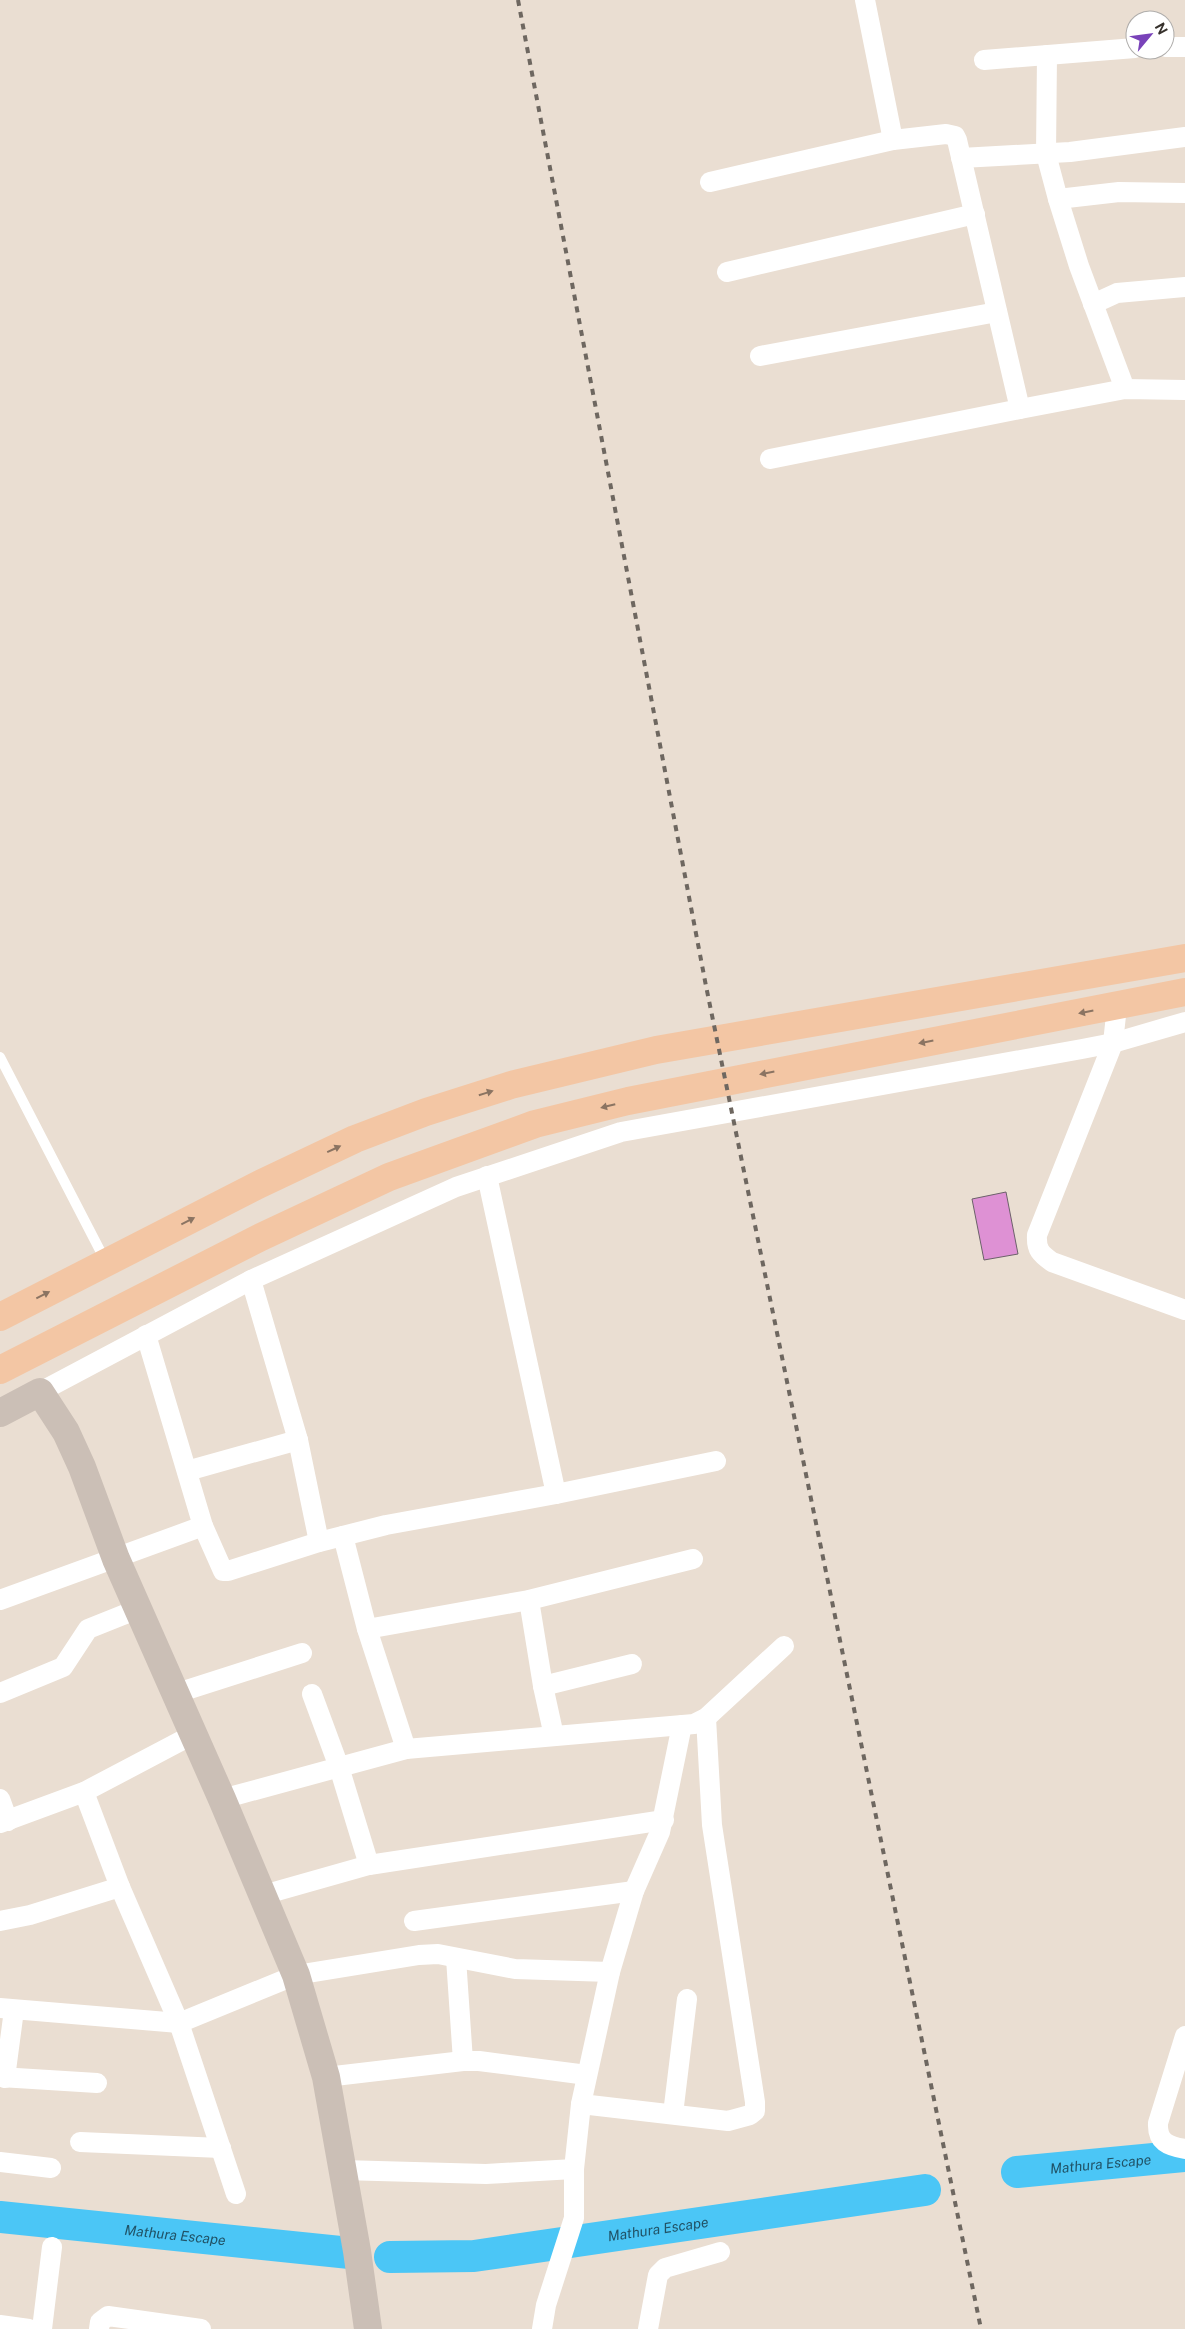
<svg xmlns="http://www.w3.org/2000/svg" width="1185" height="2329" font-family="'Public Sans',sans-serif">
  <rect width="100%" height="100%" fill="#eaded2"/>
  <g fill="none" stroke-linecap="round" stroke-linejoin="round">
    <!-- river -->
    <g stroke="#4bc6f6" stroke-width="32">
      <path id="s1" d="M1017,2172l168,-16"/>
      <path id="s2" d="M0,2217l350,36"/>
      <path id="s3" d="M390,2257l84,-1 451,-66"/>
    </g>
  </g>
  <!-- building -->
  <path fill="#de91d4" stroke="#6c616a" d="M1006,1192l12,62 -34,6 -12,-61z"/>
  <g fill="none" stroke-linecap="round" stroke-linejoin="round">
    <!-- lane -->
    <path stroke="#fff" stroke-width="10" d="M0,1057l106,205"/>
    <!-- street -->
    <g stroke="#fff" stroke-width="20">
      <path d="M865,0l28,140 53,-6 9,2 2,4 63,269 105,-20 60,1"/>
      <path d="M1165,47h20"/>
      <path d="M1047,55l-1,99 12,45 21,67 46,123"/>
      <path d="M984,60l151,-12"/>
      <path d="M961,158l109,-6 115,-15"/>
      <path d="M710,182l183,-42"/>
      <path d="M1058,199l61,-7 66,1"/>
      <path d="M727,272l248,-58"/>
      <path d="M1093,304l24,-11 68,-6"/>
      <path d="M760,356l237,-44"/>
      <path d="M770,459l250,-50"/>
      <path d="M1117,1006l-4,37 -76,192c-1,15 4,19 15,27l133,48"/>
      <path d="M487,1176l69,318"/>
      <path d="M251,1280l47,160 21,102"/>
      <path d="M146,1335l57,191 20,45h5l91,-29 67,-17 170,-31 160,-33"/>
      <path d="M40,1392l211,-112 205,-93 165,-55 461,-83 31,-6 72,-21"/>
      <path d="M187,1471l111,-31"/>
      <path d="M343,1536l24,93 39,120"/>
      <path d="M0,1600l203,-74"/>
      <path d="M529,1600l14,86 11,50"/>
      <path d="M367,1629l162,-29 164,-41"/>
      <path d="M543,1686l89,-22"/>
      <path d="M0,1693l63,-26 25,-38 50,-20"/>
      <path d="M174,1694l128,-41"/>
      <path d="M312,1694l27,73 30,98"/>
      <path d="M84,1792l36,95 59,136 57,171"/>
      <path d="M0,1799l8,22"/>
      <path d="M222,1799l184,-50 288,-25 12,-6 78,-72"/>
      <path d="M0,1823l84,-31 110,-58"/>
      <path d="M263,1895l106,-30 295,-45"/>
      <path d="M0,1921l30,-6 90,-28"/>
      <path d="M414,1921l220,-30"/>
      <path d="M456,1958l7,103"/>
      <path d="M0,2008l179,15 117,-48 123,-20 19,-1 77,15 95,3"/>
      <path d="M1185,2036l-27,87c-1,19 10,23 27,26"/>
      <path d="M0,2077l97,6"/>
      <path d="M326,2077l137,-16h16l108,14"/>
      <path d="M5,2078l9,-68"/>
      <path d="M581,2104l147,17 22,-6 5,-4v-9l-43,-277 -6,-107"/>
      <path d="M673,2114l14,-115"/>
      <path d="M80,2142l141,6"/>
      <path d="M0,2162l51,6"/>
      <path d="M342,2170l144,4 88,-5"/>
      <path d="M0,2325l29,4"/>
      <path d="M42,2329l10,-82"/>
      <path d="M99,2329l1,-7 8,-6 93,13"/>
      <path d="M542,2329l4,-24 28,-87v-49l7,-65 29,-132 24,-81 26,-59 22,-107"/>
      <path d="M648,2329l10,-54 7,-7 55,-16"/>
    </g>
    <!-- secondary -->
    <path stroke="#cbbfb6" stroke-width="28" d="M0,1413l40,-21 26,40 16,35 34,92 106,240 74,176 30,102 31,174 11,78"/>
    <!-- highway -->
    <g stroke="#f3c6a4" stroke-width="28">
      <path d="M0,1317l260,-133 95,-45 71,-27 85,-27 145,-35 529,-92"/>
      <path d="M0,1370l261,-133 128,-60 146,-53 93,-23 557,-109"/>
    </g>
    <!-- rail -->
    <path stroke="#6e6760" stroke-width="4" stroke-dasharray="6 6" stroke-linecap="butt" d="M518,0l188,986 275,1343"/>
  </g>
  <!-- one-way arrows -->
  <defs><path id="oneway-solid" d="M-6-.8H1V-3.2L6.5 0L1 3.2V.8H-6Z" transform="scale(1.25)"/></defs>
  <g fill="#8b7462">
    <use href="#oneway-solid" transform="translate(1086 1012) rotate(169)"/>
    <use href="#oneway-solid" transform="translate(926 1042) rotate(169)"/>
    <use href="#oneway-solid" transform="translate(767 1073) rotate(169)"/>
    <use href="#oneway-solid" transform="translate(486 1093) rotate(-17)"/>
    <use href="#oneway-solid" transform="translate(608 1106) rotate(166)"/>
    <use href="#oneway-solid" transform="translate(334 1149) rotate(-25)"/>
    <use href="#oneway-solid" transform="translate(188 1221) rotate(-27)"/>
    <use href="#oneway-solid" transform="translate(43 1295) rotate(-27)"/>
  </g>
  <g text-anchor="middle" dominant-baseline="central" stroke-width="5" stroke-linejoin="round" paint-order="stroke">
    <!-- water labels -->
    <g font-size="14" font-style="italic" fill="#215367" stroke="#fff">
      <text stroke="none"><textPath href="#s1" startOffset="84">Mathura Escape</textPath></text>
      <text stroke="none"><textPath href="#s3" startOffset="270">Mathura Escape</textPath></text>
      <text stroke="none"><textPath href="#s2" startOffset="176">Mathura Escape</textPath></text>
    </g>
  </g>
  <!-- north arrow -->
  <g transform="translate(1150 35) rotate(61)"><circle r="24" fill="#ffffff" stroke="#afadab"/>
  <path d="M0-4L9 19L0 12L-9 19Z" fill="#7942b9"/>
  <text y="-8" font-size="14" font-weight="bold" text-anchor="middle" fill="#36312c">N</text>
  </g>
</svg>
